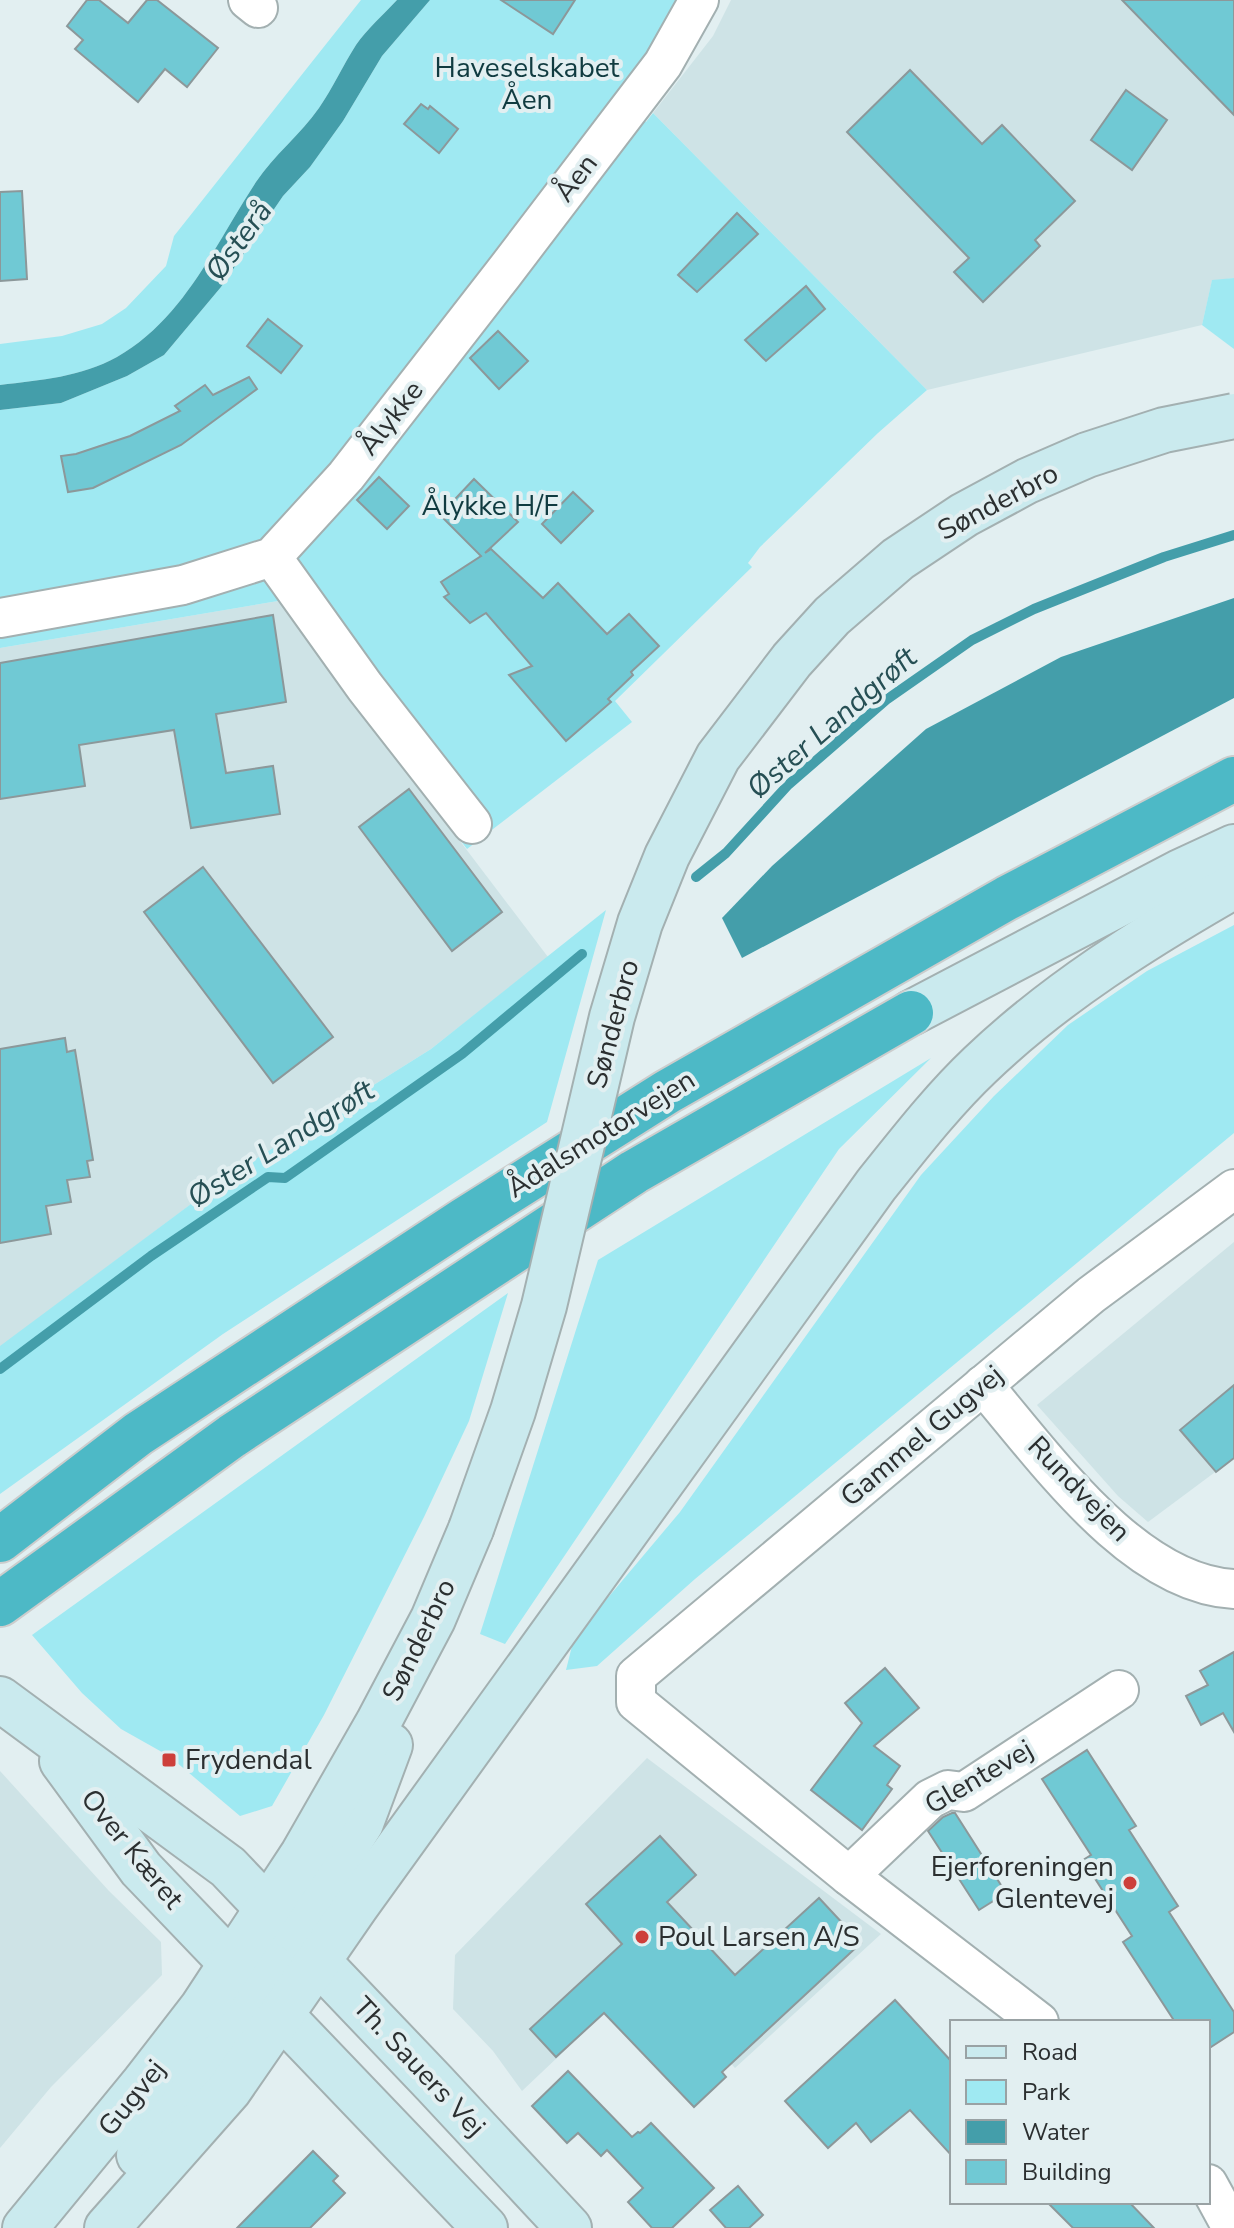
<svg xmlns="http://www.w3.org/2000/svg" width="1234" height="2228" font-family="'Nunito Sans',sans-serif">
  <rect width="100%" height="100%" fill="#e2eff1"/>
  <!-- built -->
  <g fill="#cee3e6">
    <path d="M731,0h503v278l-22,3 -10,44 -275,65 -274,-277 60,-77z"/>
    <path d="M278,601l270,356 -117,92 -201,126 -230,172v-699z"/>
    <path d="M1234,1242v216l-86,64 -30,-26 -81,-91z"/>
    <path d="M647,1758l234,176 -146,134 -86,-94 -14,10 -113,107 -29,-40 -40,-42 2,-54z"/>
    <path d="M0,1771l109,120 52,51 1,33 -111,112 -51,61z"/>
  </g>
  <!-- green -->
  <g fill="#9fe9f2">
    <path d="M361,0h36c-13,14 -30,29 -41,45 -13,20 -23,43 -37,63 -18,26 -45,47 -63,74 -41,62 -71,136 -139,175 -36,20 -76,23 -117,28v-41l62,-8 40,-12 24,-16 40,-42 8,-30z"/>
    <path d="M430,0h250l-31,49 -51,72 -110,142 151,-147 7,6 7,-9 274,277 -49,43 -118,114 -12,16 4,4 -137,134 17,21 -165,127 -189,-248 -278,47v-238l61,-7 66,-27 37,-21 57,-68 62,-91 27,-29 33,-46 39,-65z"/>
    <path d="M1234,278v71l-32,-24 10,-45z"/>
    <path d="M606,910l-59,212 -324,212 -223,160v-148l230,-171 201,-126z"/>
    <path d="M1234,925v208l-539,446 -98,87 -31,4 8,-32 106,-126 241,-337 73,-79 74,-71 79,-54z"/>
    <path d="M931,1058l-92,91 -334,495 -25,-10 118,-374z"/>
    <path d="M508,1293l-39,128 -45,96 -100,198 -52,91 -32,10 -71,-60 -48,-27 -39,-36 -50,-58z"/>
  </g>
  <!-- water -->
  <g fill="#449eaa">
    <path d="M397,0h33l-48,56 -39,65 -33,46 -27,29 -62,91 -57,68 -37,21 -66,27 -61,7v-25c41,-5 81,-8 117,-28 68,-39 98,-113 139,-175 18,-27 45,-48 63,-74 14,-20 24,-43 37,-63 11,-16 28,-31 41,-45z"/>
    <path d="M1234,598v100l-492,260 -20,-40 50,-52 154,-137 135,-72z"/>
  </g>
  <g fill="none" stroke-linecap="round" stroke-linejoin="round">
    <!-- stream -->
    <g stroke="#449eaa" stroke-width="10">
      <path d="M696,877l30,-24 62,-68 98,-85 86,-60 62,-31 130,-52 70,-22"/>
      <path d="M0,1369l151,-113 117,-79 17,1 177,-124 120,-100"/>
    </g>
  </g>
  <!-- building -->
  <g fill="#70c9d4" stroke="#8c989a" stroke-width="2">
    <path d="M87,0h12l29,23 19,-23h10l61,48 -31,39 -22,-18 -27,33 -63,-53 8,-9 -16,-14z"/>
    <path d="M501,0h74l-22,34z"/>
    <path d="M1122,0h112v115z"/>
    <path d="M910,70l72,74 20,-19 73,76 -40,39 5,6 -57,56 -29,-30 15,-14 -122,-126z"/>
    <path d="M1126,90l41,30 -35,50 -41,-30z"/>
    <path d="M421,104l7,5 2,-3 28,23 -19,24 -35,-29z"/>
    <path d="M22,191l5,88 -27,2v-89z"/>
    <path d="M737,213l21,21 -61,58 -19,-17z"/>
    <path d="M806,286l19,23 -59,52 -21,-21z"/>
    <path d="M268,319l34,27 -21,27 -34,-27z"/>
    <path d="M498,331l30,30 -29,28 -29,-31z"/>
    <path d="M249,377l8,12 -76,56 -88,43 -25,4 -7,-36 15,-2 54,-18 50,-25 -5,-5 30,-21 8,10z"/>
    <path d="M379,477l30,29 -22,23 -30,-29z"/>
    <path d="M474,479l44,43 -33,31 6,-4 52,49 15,-15 49,51 22,-20 30,32 -28,26 2,3 -25,24 3,3 -45,39 -57,-66 23,-9 -46,-53 -16,10 -26,-26 5,-3 -8,-12 40,-26 -41,-41z"/>
    <path d="M573,492l20,19 -32,32 -19,-19z"/>
    <path d="M273,615l13,87 -70,12 10,59 47,-7 7,48 -89,14 -17,-98 -95,15 6,41 -85,13v-136z"/>
    <path d="M409,789l93,123 -50,39 -93,-124z"/>
    <path d="M203,867l130,170 -60,46 -129,-171z"/>
    <path d="M65,1038l2,14 8,-2 18,110 -6,1 3,16 -23,3 4,22 -25,4 5,28 -51,9v-194z"/>
    <path d="M1234,1385v73l-18,14 -36,-42z"/>
    <path d="M1234,1652v80l-11,-19 -22,12 -15,-29 22,-11 -8,-14z"/>
    <path d="M885,1668l34,40 -45,38 26,20 -13,19 5,4 -30,41 -51,-40 51,-67 -17,-20z"/>
    <path d="M1087,1750l49,76 -7,4 49,76 -9,6 65,100v20l-26,17v-27h-33l-52,-80 9,-6 -49,-76 8,-5 -49,-76z"/>
    <path d="M952,1813h3l51,80 -27,17 -51,-79 15,-14z"/>
    <path d="M660,1836l36,39 -29,27 68,73 84,-77 42,45 -139,129 4,5 -32,30 -90,-94 -48,44 -26,-28 92,-85 -36,-40z"/>
    <path d="M895,2000l57,62v94l-42,-46 -39,32 -15,-19 -28,25 -43,-47z"/>
    <path d="M568,2071l64,66 6,-5 2,1 11,-10 63,65 -42,40h-20l-24,-26 15,-14 -36,-38 -6,6 -23,-23 -11,10 -35,-37z"/>
    <path d="M313,2151l25,25 -5,5 12,12 -35,35h-73z"/>
    <path d="M738,2186l25,29 -14,13h-23l-16,-18z"/>
    <path d="M1047,2202h82l25,26h-81z"/>
  </g>
  <g fill="none" stroke-linecap="round" stroke-linejoin="round">
    <!-- street casing -->
    <g stroke="#a3b0b1" stroke-width="42">
      <g id="street">
        <path d="M248,0l10,8"/>
        <path d="M272,557l93,130 107,137"/>
        <path d="M0,618l183,-33 89,-28 74,-81 157,-202 160,-210 36,-64"/>
        <path d="M983,1385c61,71 150,199 251,204"/>
        <path d="M849,1876l81,-77 18,-9 16,2 155,-102"/>
        <path d="M1039,2022l-190,-146 -213,-174v-26l455,-381 143,-106"/>
        <path d="M1208,2184l24,44"/>
      </g>
    </g>
    <!-- secondary casing -->
    <g stroke="#a3b0b1" stroke-width="48">
      <g id="secondary">
        <path d="M911,1013l269,-141 54,-25"/>
        <path d="M0,1699l228,168 206,216 135,145"/>
        <path d="M62,1761l79,108 344,359"/>
        <path d="M279,1961l13,-28 69,-110 29,-78"/>
        <path d="M139,2155l120,-163 12,-26"/>
        <path d="M25,2228l119,-145 58,-75 101,-154 75,-131 55,-104 38,-90"/>
        <path d="M107,2228l122,-138 127,-184 520,-721c33,-41 66,-84 104,-120 74,-71 165,-128 254,-179"/>
      </g>
    </g>
    <!-- highway casing -->
    <g stroke="#cccdcd" stroke-width="48">
      <g id="highway">
        <path d="M0,1540l138,-106 326,-214 203,-128 340,-194 227,-119"/>
        <path d="M0,1604l232,-168 402,-264 277,-159"/>
      </g>
    </g>
    <!-- street -->
    <use href="#street" stroke="#fff" stroke-width="38"/>
    <!-- secondary -->
    <use href="#secondary" stroke="#caeaee" stroke-width="44"/>
    <!-- highway -->
    <use href="#highway" stroke="#4db9c6" stroke-width="44"/>
    <!-- secondary-bridge casing -->
    <g stroke="#a3b0b1" stroke-width="48" stroke-linecap="butt">
      <path id="secondary-bridge" d="M471,1529l42,-118 31,-105 68,-289 28,-94 27,-67 51,-99 74,-97 40,-44 66,-57 66,-44 63,-34 60,-26 77,-25 70,-14"/>
    </g>
    <!-- secondary-bridge -->
    <use href="#secondary-bridge" stroke="#caeaee" stroke-width="44"/>
  </g>
  <!-- markers -->
  <g fill="#cd3f3b" stroke="#e2eff1" stroke-width="3">
    <rect x="161" y="1752" width="16" height="16" rx="4"/>
    <circle cx="1130" cy="1883" r="8"/>
    <circle cx="642" cy="1937" r="8"/>
  </g>
  <g text-anchor="middle" dominant-baseline="central" stroke-width="8" stroke-linejoin="round" paint-order="stroke">
    <!-- park labels -->
    <g font-size="28" fill="#103b40" stroke="#e2eff1">
      <text x="527" y="68">Haveselskabet<tspan x="527" dy="32">Åen</tspan></text>
      <text x="490" y="506">Ålykke H/F</text>
    </g>
    <!-- street labels -->
    <g font-size="28" fill="#2b2f30" stroke="#e2eff1">
      <text transform="translate(576 178) rotate(-53)">Åen</text>
      <text transform="translate(391 418) rotate(-52)">Ålykke</text>
      <text transform="translate(998 502) rotate(-28)">Sønderbro</text>
      <text transform="translate(613 1024) rotate(-75)">Sønderbro</text>
      <text transform="translate(601 1134) rotate(-32)">Ådalsmotorvejen</text>
      <text transform="translate(922 1436) rotate(-40)">Gammel Gugvej</text>
      <text transform="translate(1079 1489) rotate(46)">Rundvejen</text>
      <text transform="translate(419 1640) rotate(-64)">Sønderbro</text>
      <text transform="translate(979 1777) rotate(-30)">Glentevej</text>
      <text transform="translate(132 1849) rotate(51)">Over Kæret</text>
      <text transform="translate(419 2067) rotate(47)">Th. Sauers Vej</text>
      <text transform="translate(132 2098) rotate(-51)">Gugvej</text>
    </g>
    <!-- poi labels -->
    <g font-size="28" fill="#2b2f30" stroke="#e2eff1" text-anchor="start">
      <text x="185" y="1760">Frydendal</text>
      <text x="1114" y="1867" text-anchor="end">Ejerforeningen<tspan x="1114" dy="32">Glentevej</tspan></text>
      <text x="658" y="1937">Poul Larsen A/S</text>
    </g>
    <!-- water labels -->
    <g font-size="30" font-style="italic" fill="#264f54" stroke="#e2eff1">
      <text transform="translate(239 241) rotate(-54)">Østerå</text>
      <text transform="translate(832 723) rotate(-41)">Øster Landgrøft</text>
      <text transform="translate(281 1144) rotate(-32)">Øster Landgrøft</text>
    </g>
  </g>
  <!-- legend -->
  <rect x="950" y="2020" width="260" height="184" fill="#e2eff1" stroke="#99a2a4" stroke-width="2"/>
  <rect x="966" y="2046" width="40" height="12" fill="#caeaee" stroke="#99a2a4" stroke-width="2"/>
  <text x="1022" y="2060" font-size="24" fill="#2b2f30">Road</text>
  <rect x="966" y="2080" width="40" height="24" fill="#9fe9f2" stroke="#99a2a4" stroke-width="2"/>
  <text x="1022" y="2100" font-size="24" fill="#2b2f30">Park</text>
  <rect x="966" y="2120" width="40" height="24" fill="#449eaa" stroke="#99a2a4" stroke-width="2"/>
  <text x="1022" y="2140" font-size="24" fill="#2b2f30">Water</text>
  <rect x="966" y="2160" width="40" height="24" fill="#70c9d4" stroke="#99a2a4" stroke-width="2"/>
  <text x="1022" y="2180" font-size="24" fill="#2b2f30">Building</text>
</svg>
